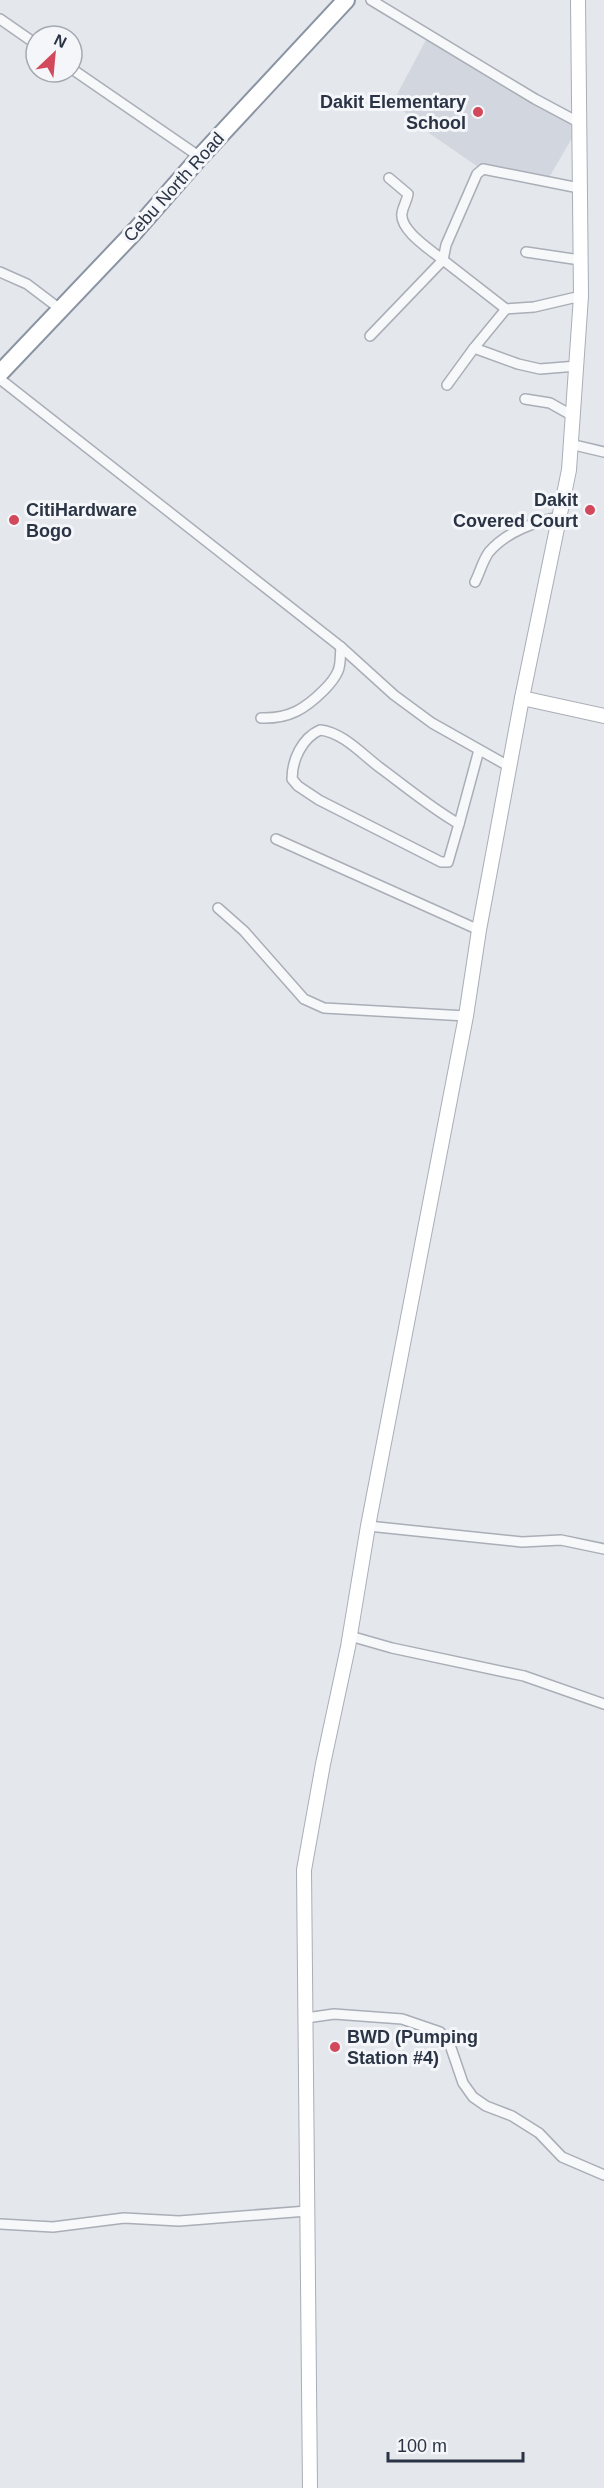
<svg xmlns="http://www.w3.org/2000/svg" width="604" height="2488" font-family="Arial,sans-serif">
  <rect width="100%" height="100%" fill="#e4e7ec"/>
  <!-- built -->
  <path fill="#d2d6de" d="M427,38l142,84 6,11 -31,53 -60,-15 -55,-38 -36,-31z"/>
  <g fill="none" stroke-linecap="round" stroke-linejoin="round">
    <!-- street casing -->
    <g stroke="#a9aeb7" stroke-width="12">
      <g id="street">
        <path d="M371,0l164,99 45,24"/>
        <path d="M0,19l36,25"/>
        <path d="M72,69l128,88"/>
        <path d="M389,178l19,16c-1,7 -5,12 -6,19 -3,17 29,37 41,47l3,-15 31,-71 6,-5 96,19"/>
        <path d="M526,252l54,8"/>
        <path d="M0,272l27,12 33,25"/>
        <path d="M370,336l73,-76 63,49 28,-2 47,-11"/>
        <path d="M474,348l32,-39"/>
        <path d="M0,379l341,268 53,48 38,28 78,44"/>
        <path d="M447,385l27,-37 44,16 22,5 37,-3"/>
        <path d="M525,399l25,4 23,13"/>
        <path d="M570,444l34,8"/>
        <path d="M475,582c5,-10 8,-22 14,-30 17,-20 47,-31 71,-35"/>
        <path d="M261,718c28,1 44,-9 63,-28 5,-5 11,-12 14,-19 3,-7 2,-16 3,-24"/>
        <path d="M320,730c22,2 42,24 59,37 26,19 52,41 80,57l-11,38h-7l-122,-62 -21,-14 -6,-7c0,-19 10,-41 28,-49z"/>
        <path d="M459,824l20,-74"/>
        <path d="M276,839l203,91"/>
        <path d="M218,908l26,23 60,68 20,9 142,8"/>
        <path d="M368,1526l154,16 39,-2 43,9"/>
        <path d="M350,1636l42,12 132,28 80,28"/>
        <path d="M306,2018l28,-4 68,5 38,13 10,13 13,38 10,14 13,9 26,10 27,17 23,24 42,18"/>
        <path d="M0,2224l53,3 71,-9 55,3 128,-10"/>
      </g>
    </g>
    <!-- secondary casing -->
    <g stroke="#a9aeb7" stroke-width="16">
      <g id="secondary">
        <path d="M522,698l82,18"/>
        <path d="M310,2488l-6,-618 19,-106 25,-117 20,-121 98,-510 13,-86 43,-232 47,-228 12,-174 -3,-296"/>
      </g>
    </g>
    <!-- highway casing -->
    <g stroke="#8b94a3" stroke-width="20">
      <path id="highway" d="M0,373l136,-143 64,-73 146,-157"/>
    </g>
    <!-- street -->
    <use href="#street" stroke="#f7f8fa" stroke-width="9"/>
    <!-- secondary -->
    <use href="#secondary" stroke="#fff" stroke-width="14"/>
    <!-- highway -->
    <use href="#highway" stroke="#fff" stroke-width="16"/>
  </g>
  <!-- markers -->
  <g fill="#d1495b" stroke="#f4f6f9" stroke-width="2">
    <circle cx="478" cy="112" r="6"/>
    <circle cx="590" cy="510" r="6"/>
    <circle cx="14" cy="520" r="6"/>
    <circle cx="335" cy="2047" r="6"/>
  </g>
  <g text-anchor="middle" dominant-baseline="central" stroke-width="6" stroke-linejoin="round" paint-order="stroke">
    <!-- poi labels -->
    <g font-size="18" font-weight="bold" fill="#2b3445" stroke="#f4f6f9" text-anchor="end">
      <text x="466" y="102">Dakit Elementary<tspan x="466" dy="21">School</tspan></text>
      <text x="578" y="500">Dakit<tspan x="578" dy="21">Covered Court</tspan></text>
      <text x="26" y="510" text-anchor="start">CitiHardware<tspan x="26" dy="21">Bogo</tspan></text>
      <text x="347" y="2037" text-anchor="start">BWD (Pumping<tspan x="347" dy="21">Station #4)</tspan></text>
    </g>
    <!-- street labels -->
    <g font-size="18" fill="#2b3445" stroke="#f4f6f9">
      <text transform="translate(174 187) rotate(-48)">Cebu North Road</text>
    </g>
  </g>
  <!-- north arrow -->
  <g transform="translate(54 54) rotate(26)"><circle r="28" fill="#f4f6f9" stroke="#a4a8b1" stroke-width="1.5"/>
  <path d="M0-4.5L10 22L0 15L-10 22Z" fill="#d1495b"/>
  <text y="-9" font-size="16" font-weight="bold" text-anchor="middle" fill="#2b3445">N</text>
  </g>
  <!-- scale -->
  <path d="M388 2452v9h135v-9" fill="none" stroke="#2b3445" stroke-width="3"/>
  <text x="397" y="2452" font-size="18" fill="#2b3445" stroke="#f4f6f9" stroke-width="4.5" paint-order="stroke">100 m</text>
</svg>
